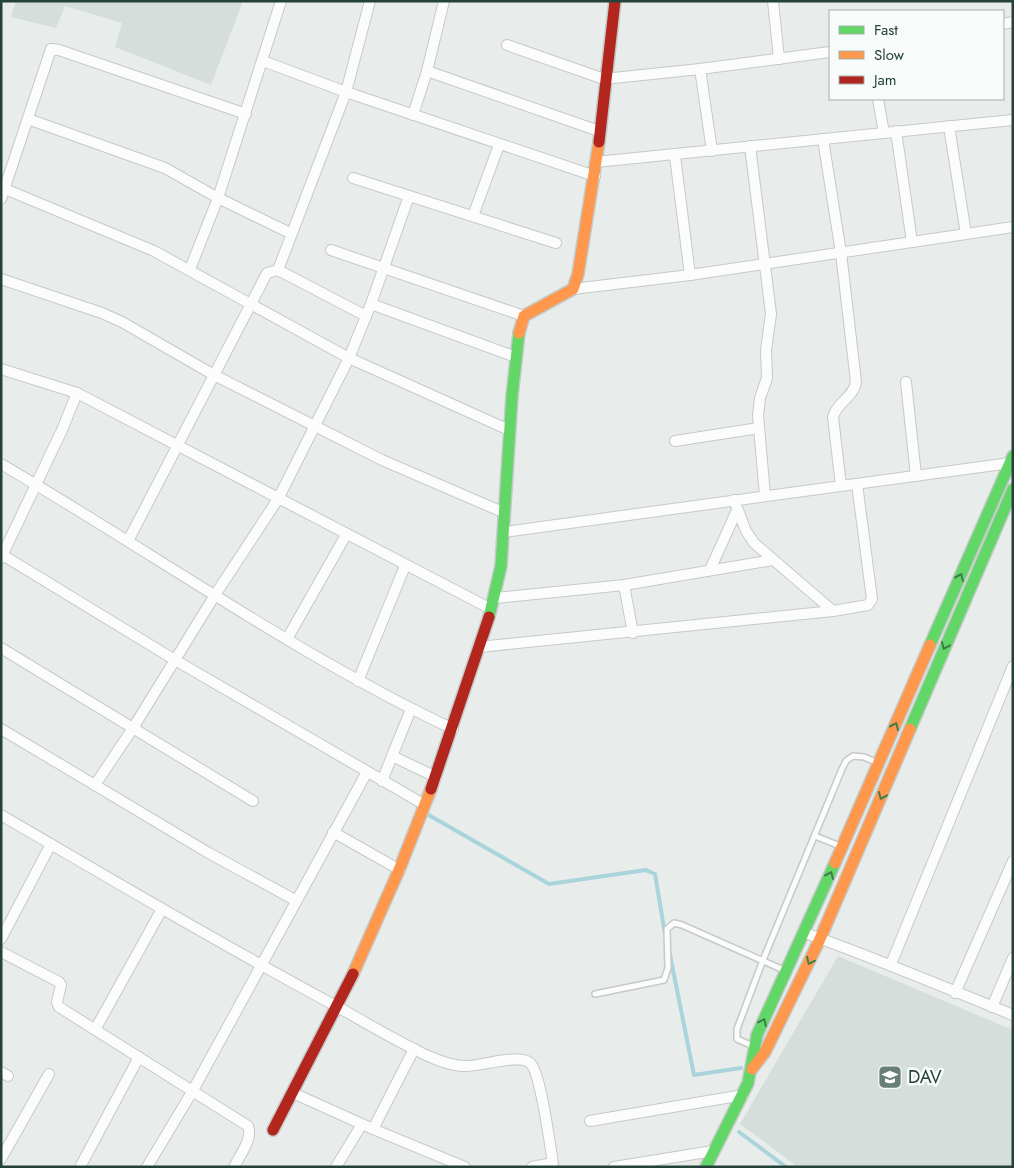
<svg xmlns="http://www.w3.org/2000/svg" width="1014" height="1168" font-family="Jost,sans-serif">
  <rect width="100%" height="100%" fill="#e8edeb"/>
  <!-- built -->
  <g fill="#d6dedb">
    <path d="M16,1h227l-32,84 -96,-38 7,-24 -57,-17 -9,22 -45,-11z"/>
    <path d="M838,956l175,74v137h-215l-58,-43z"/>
  </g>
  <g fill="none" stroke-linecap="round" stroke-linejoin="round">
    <!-- stream -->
    <g stroke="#a9d4db" stroke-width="4">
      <path d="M427,814l122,70 97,-14 9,4 10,60"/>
      <path d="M670,955l24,120 47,-7"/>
      <path d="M739,1132l47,35"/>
    </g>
    <!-- lane casing -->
    <g stroke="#c5cac8" stroke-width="8">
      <g id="lane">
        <path d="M815,836l25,10"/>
        <path d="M595,994l69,-14 4,-12 -1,-39 7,-6 8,2 104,46"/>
        <path d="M753,1046l-16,-7v-10l26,-69 79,-191 4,-8 7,-5 11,1 14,6"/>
      </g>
    </g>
    <!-- street casing -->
    <g stroke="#c5cac8" stroke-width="12">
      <g id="street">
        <path d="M773,1l6,58"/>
        <path d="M1003,24l10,-2"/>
        <path d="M507,45l97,34 96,-10 130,-17"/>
        <path d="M263,61l83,31 249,84"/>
        <path d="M700,69l12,82"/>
        <path d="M427,71l172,60"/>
        <path d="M878,99l6,34"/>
        <path d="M413,115l14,-44 17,-70"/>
        <path d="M28,119l137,49 53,30 72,35"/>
        <path d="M949,126l17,108"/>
        <path d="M896,131l16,111"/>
        <path d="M823,139l18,114 15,129c-2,15 -19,20 -23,35l8,69"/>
        <path d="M750,146l21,168 -5,36 1,28 -7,20 -2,17 7,81"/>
        <path d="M675,156l15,119"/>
        <path d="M596,162l417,-42"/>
        <path d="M353,178l203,65"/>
        <path d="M5,189l149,62 195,107 160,72"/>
        <path d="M1,199l50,-150 8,1 187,64"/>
        <path d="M473,216l26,-71"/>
        <path d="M331,250l193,66"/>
        <path d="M190,269l28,-71 63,-197"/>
        <path d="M278,270l68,-178 24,-91"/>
        <path d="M1,279l101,34 20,9 92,53 168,85 123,53"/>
        <path d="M573,289l117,-14 323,-48"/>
        <path d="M371,304l145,53"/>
        <path d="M1,369l76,24 414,216"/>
        <path d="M906,382l10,94"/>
        <path d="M675,441l84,-13"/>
        <path d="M1,464c151,88 294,190 452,265"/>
        <path d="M734,500l12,31 8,12 79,68"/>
        <path d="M504,532l506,-69"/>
        <path d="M128,541l139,-268 11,-3 88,46"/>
        <path d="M1,554l174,106 250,145"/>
        <path d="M1,558l61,-128 15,-37"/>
        <path d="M710,570l27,-60"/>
        <path d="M624,585l9,48"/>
        <path d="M496,598l128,-13 149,-25"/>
        <path d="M287,639l59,-104"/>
        <path d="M479,647l354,-36 35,-6 4,-6 -15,-115"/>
        <path d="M1,648l252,153"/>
        <path d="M358,681l47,-115"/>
        <path d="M1,729l206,123 88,48"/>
        <path d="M392,756l44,21"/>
        <path d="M382,781l29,-72"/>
        <path d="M95,785l38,-57 82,-133 63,-96 71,-141 22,-54 38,-108"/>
        <path d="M1,815c111,65 222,130 335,191 25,14 50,29 76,42 14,8 37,18 53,18 15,1 56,-14 66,-2 10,11 19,82 22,99l-21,4"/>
        <path d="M333,832l67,38"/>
        <path d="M805,933c70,25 139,54 208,82"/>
        <path d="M1,939l50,-95"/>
        <path d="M1,952l58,30 2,3 -4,17 2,5 189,119c5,13 -8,29 -14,41"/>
        <path d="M891,964l122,-298"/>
        <path d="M955,993l58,-132"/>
        <path d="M992,1007l21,-49"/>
        <path d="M96,1028l66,-119"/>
        <path d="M1,1072l7,4"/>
        <path d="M293,1093l80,36 92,38"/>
        <path d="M590,1121l153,-26"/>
        <path d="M373,1129l41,-80"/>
        <path d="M1,1159l48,-85"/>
        <path d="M80,1167l59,-110"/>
        <path d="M147,1167l45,-75 175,-320"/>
        <path d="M336,1167l26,-43"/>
        <path d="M614,1167l99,-16"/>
      </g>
    </g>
    <!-- fast casing -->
    <g stroke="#c3cbc8" stroke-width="14">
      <g id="fast">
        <path d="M489,617l12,-51 11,-170 7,-63"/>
        <path d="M930,645l83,-189"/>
        <path d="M910,729l103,-240"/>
        <path d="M706,1167l42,-84 9,-48 78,-172"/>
      </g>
    </g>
    <!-- slow casing -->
    <g stroke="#c3cbc8" stroke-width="14">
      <g id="slow">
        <path d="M519,333l5,-17 49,-27 5,-15 21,-132"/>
        <path d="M835,863l95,-218"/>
        <path d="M353,974l46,-104 32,-81"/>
        <path d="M752,1069l13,-17 55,-113 90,-210"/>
      </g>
    </g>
    <!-- jam casing -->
    <g stroke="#c3cbc8" stroke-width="14">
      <g id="jam">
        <path d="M599,142l16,-141"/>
        <path d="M431,789l58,-172"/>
        <path d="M273,1130l80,-156"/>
      </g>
    </g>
    <!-- lane -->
    <use href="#lane" stroke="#fcfcfc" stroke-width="5"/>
    <!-- street -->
    <use href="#street" stroke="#fcfcfc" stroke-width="10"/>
    <!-- fast -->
    <use href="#fast" stroke="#63d668" stroke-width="11"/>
    <!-- slow -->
    <use href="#slow" stroke="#ff974d" stroke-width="11"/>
    <!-- jam -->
    <use href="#jam" stroke="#b3261e" stroke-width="11"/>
  </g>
  <!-- one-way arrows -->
  <defs><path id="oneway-chevron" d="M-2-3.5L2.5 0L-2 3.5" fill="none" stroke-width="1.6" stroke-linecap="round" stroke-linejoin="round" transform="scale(1.25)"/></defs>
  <g stroke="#3d7d4c">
    <use href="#oneway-chevron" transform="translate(960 577) rotate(-66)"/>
    <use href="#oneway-chevron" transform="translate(945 646) rotate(113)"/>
    <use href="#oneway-chevron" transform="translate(895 726) rotate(-66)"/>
    <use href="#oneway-chevron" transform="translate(882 796) rotate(113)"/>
    <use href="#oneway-chevron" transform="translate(830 875) rotate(-66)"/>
    <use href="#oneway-chevron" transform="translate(810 961) rotate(116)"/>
    <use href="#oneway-chevron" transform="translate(763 1022) rotate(-65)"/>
  </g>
  <!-- icons -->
  <defs>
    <g id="school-square" transform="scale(1.25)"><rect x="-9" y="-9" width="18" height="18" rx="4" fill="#697e78" stroke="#f7fbf9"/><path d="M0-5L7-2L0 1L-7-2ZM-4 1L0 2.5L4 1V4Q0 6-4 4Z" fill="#fff"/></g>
  </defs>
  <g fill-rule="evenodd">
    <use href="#school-square" x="890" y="1077"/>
  </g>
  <g text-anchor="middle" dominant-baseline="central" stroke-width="5" stroke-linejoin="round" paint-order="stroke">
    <!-- poi labels -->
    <g font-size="18" fill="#24423a" stroke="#f7fbf9" text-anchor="start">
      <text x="908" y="1077">DAV</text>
    </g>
  </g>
  <!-- border -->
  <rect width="1014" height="1168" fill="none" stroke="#24423a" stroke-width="5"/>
  <!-- legend -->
  <rect x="829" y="10" width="175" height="90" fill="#f7fbf9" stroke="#a3b1ad"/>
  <rect x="839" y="26" width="25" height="8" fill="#63d668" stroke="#a3b1ad"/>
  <text x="874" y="35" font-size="15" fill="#24423a">Fast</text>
  <rect x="839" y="51" width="25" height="8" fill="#ff974d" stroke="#a3b1ad"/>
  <text x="874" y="60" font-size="15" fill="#24423a">Slow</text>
  <rect x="839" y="76" width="25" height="8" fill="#b3261e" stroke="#a3b1ad"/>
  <text x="874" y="85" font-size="15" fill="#24423a">Jam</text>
</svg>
